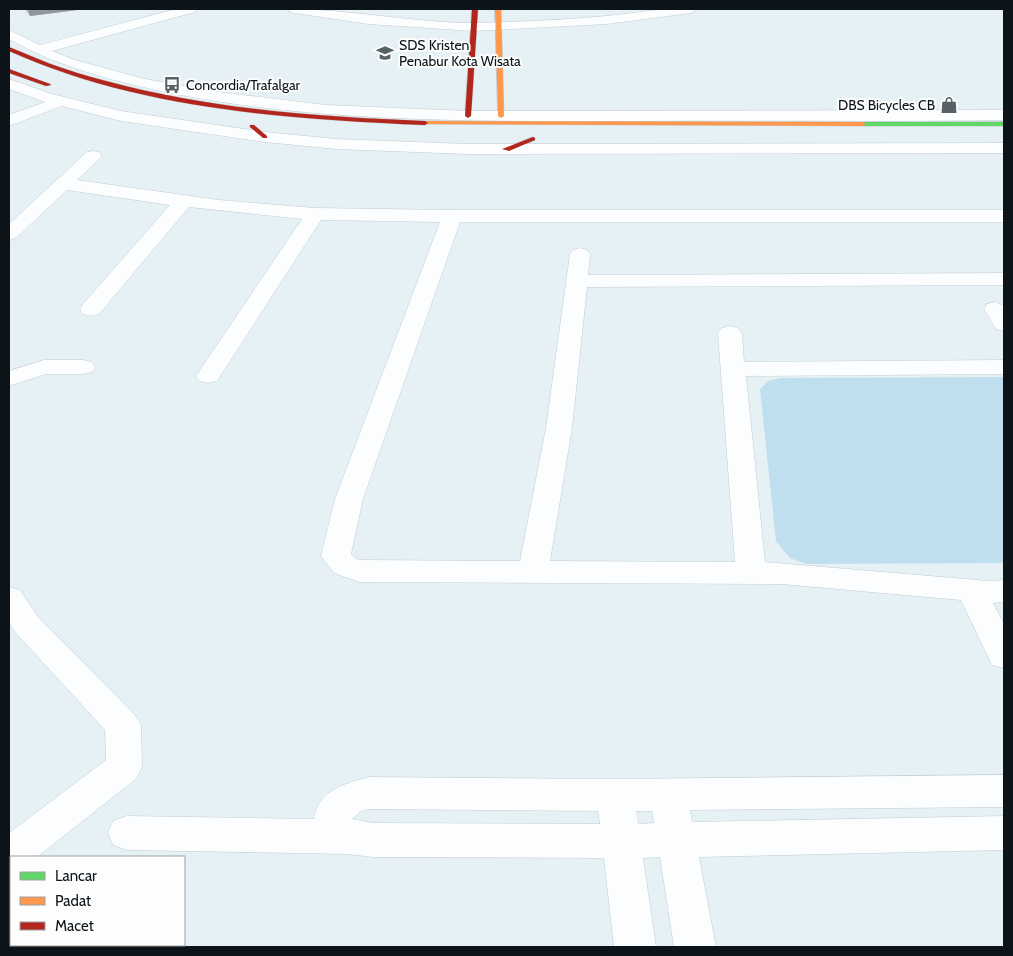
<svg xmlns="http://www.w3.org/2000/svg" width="1013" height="956" font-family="Cabin,sans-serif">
  <rect width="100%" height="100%" fill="#e6f1f6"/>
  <!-- green -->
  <path fill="#c0dfee" d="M1004,377v186l-198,1 -16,-6 -14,-17 -16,-152 8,-8 12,-3z"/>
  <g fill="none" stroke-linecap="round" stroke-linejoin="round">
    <!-- street casing -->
    <g stroke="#c3ccd0" stroke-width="1">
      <g id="street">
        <path d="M176,9h20l-1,3 -143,39 23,9 70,19 73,13 108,13 142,6 536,-1v10c-124,2 -249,0 -374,1 -150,0 -301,2 -449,-26 -60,-12 -119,-26 -172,-56v-9l31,15z"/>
        <path d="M289,9c62,0 123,14 185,14 44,-1 89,-3 133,-7 30,-3 60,-9 90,-7l-6,4 -84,11 -134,7 -105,-7 -73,-11 -5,-1z"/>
        <path d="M9,79l43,15 69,17 144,21 71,7 132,5 536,-1v10l-536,1 -132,-5 -71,-7 -144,-21 -59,-15 -53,20v-11l36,-13 -36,-13z"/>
        <path d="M93,151l6,1 3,4 -25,24 142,20 96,8 137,2h552v12h-544l-97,277 -12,55 5,5 5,1 159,1 26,-133 24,-174 3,-4 7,-2 7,2 3,4 -2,21 416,-2v12l-417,2 -15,141 -22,133 185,1 -17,-229 4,-5 8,-2 8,2 4,5 2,29 260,-2v14l-258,2 19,186 224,19 15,-1v22l-11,1 11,21v44l-12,-3 -31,-65 -180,-16 -421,-2 -26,-9 -13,-17 14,-57 105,-277 -119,-2 -104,161 -9,2 -9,-2 -3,-5 106,-157 -113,-12 -90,107 -8,2 -8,-2 -3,-5 3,-5 87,-99 -103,-15 -51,48 -7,2v-16l78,-72z"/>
        <path d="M995,302l9,4v25l-8,-2 -12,-20 3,-5z"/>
        <path d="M44,360h39l9,2 3,5 -3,5 -9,2h-37l-37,12v-15z"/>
        <path d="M9,587l11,3 18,27 97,98 6,10 1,42 -5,11 -100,79h-26v16l-2,1v-41l97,-73 -1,-30 -89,-97 -7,-10z"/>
        <path d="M1004,775v32l-314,3 2,12 312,-6v34l-305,7 17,90h-42l-14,-90 -17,1 13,89h-42l-10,-89 -231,-1 -26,-3 -220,-4 -14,-5 -5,-12 5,-12 14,-5 187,3c4,-29 30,-35 55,-42l246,2zM369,809l229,2 2,13 -227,-1 -21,-4 9,-8zM636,811h16l2,12 -16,1z"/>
      </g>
    </g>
    <!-- fast casing -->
    <g stroke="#c3ccd0" stroke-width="1">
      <path id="fast" d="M1004,122v4h-141l-3,-2 3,-2z"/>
    </g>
    <!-- slow casing -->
    <g stroke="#c3ccd0" stroke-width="1">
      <g id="slow">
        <path d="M495,9h6l3,107 -3,2 -3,-2z"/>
        <path d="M425,121l438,1 3,2 -3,2 -440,-2v-2z"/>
      </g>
    </g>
    <!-- jam casing -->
    <g stroke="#c3ccd0" stroke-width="1">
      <g id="jam">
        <path d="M472,9h6l-7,107 -3,2 -3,-2z"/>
        <path d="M9,47c13,5 26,11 39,16 19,7 38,13 58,18 104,28 212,36 319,40l3,2 -3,2c-140,-6 -287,-16 -416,-74z"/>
        <path d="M9,69l41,15 1,1 -5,1 -37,-13z"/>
        <path d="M250,125h4l13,11v2h-4l-13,-11z"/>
        <path d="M533,137l2,1v2l-26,11 -7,-2z"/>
      </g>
    </g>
    <!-- street -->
    <use href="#street" fill="#fbfdfe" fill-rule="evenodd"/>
    <!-- fast -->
    <use href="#fast" fill="#63d668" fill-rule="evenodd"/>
    <!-- slow -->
    <use href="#slow" fill="#ff974d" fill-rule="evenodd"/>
    <!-- jam -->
    <use href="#jam" fill="#b3261e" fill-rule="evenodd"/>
  </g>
  <!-- wall -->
  <path fill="#b2babe" d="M25,9h60l-55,7z"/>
  <!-- shaded-wall -->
  <path fill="#91979b" d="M28,9h57l-55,7z"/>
  <!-- icons -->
  <defs>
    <g id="school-bare" transform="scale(1.35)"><path d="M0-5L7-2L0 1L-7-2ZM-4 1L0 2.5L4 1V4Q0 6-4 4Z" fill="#586166" stroke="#fdfdfd" stroke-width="2.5" paint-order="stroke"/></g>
    <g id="bus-bare" transform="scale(1.35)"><path d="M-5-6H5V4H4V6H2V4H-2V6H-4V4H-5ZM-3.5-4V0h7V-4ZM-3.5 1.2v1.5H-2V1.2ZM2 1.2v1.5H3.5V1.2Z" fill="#586166" stroke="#fdfdfd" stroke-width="2.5" paint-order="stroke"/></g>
    <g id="shop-bare" transform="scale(1.35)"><path d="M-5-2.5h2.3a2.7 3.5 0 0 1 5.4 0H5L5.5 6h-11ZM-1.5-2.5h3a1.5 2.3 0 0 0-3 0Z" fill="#586166" stroke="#fdfdfd" stroke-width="2.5" paint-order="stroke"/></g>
  </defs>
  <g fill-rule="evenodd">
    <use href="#school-bare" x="385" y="53"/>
    <use href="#bus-bare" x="172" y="85"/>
    <use href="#shop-bare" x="949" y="105"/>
  </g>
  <g text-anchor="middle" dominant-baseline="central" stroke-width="4" stroke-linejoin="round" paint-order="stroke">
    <!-- far-poi labels -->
    <g font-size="14" fill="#0c1419" stroke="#fdfdfd" text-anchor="start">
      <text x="399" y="45">SDS Kristen<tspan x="399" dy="16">Penabur Kota Wisata</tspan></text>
      <text x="186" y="85">Concordia/Trafalgar</text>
      <text x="935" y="105" text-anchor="end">DBS Bicycles CB</text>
    </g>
  </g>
  <!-- border -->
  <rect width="1013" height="956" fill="none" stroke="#0c1419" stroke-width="20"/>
  <!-- legend -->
  <rect x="10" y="856" width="175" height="90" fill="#fdfdfd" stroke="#9da0a2"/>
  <rect x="20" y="872" width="25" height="8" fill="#63d668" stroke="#9da0a2"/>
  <text x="55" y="881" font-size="15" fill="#0c1419">Lancar</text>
  <rect x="20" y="897" width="25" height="8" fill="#ff974d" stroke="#9da0a2"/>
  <text x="55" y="906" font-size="15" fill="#0c1419">Padat</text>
  <rect x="20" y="922" width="25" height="8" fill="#b3261e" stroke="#9da0a2"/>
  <text x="55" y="931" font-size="15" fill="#0c1419">Macet</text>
</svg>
